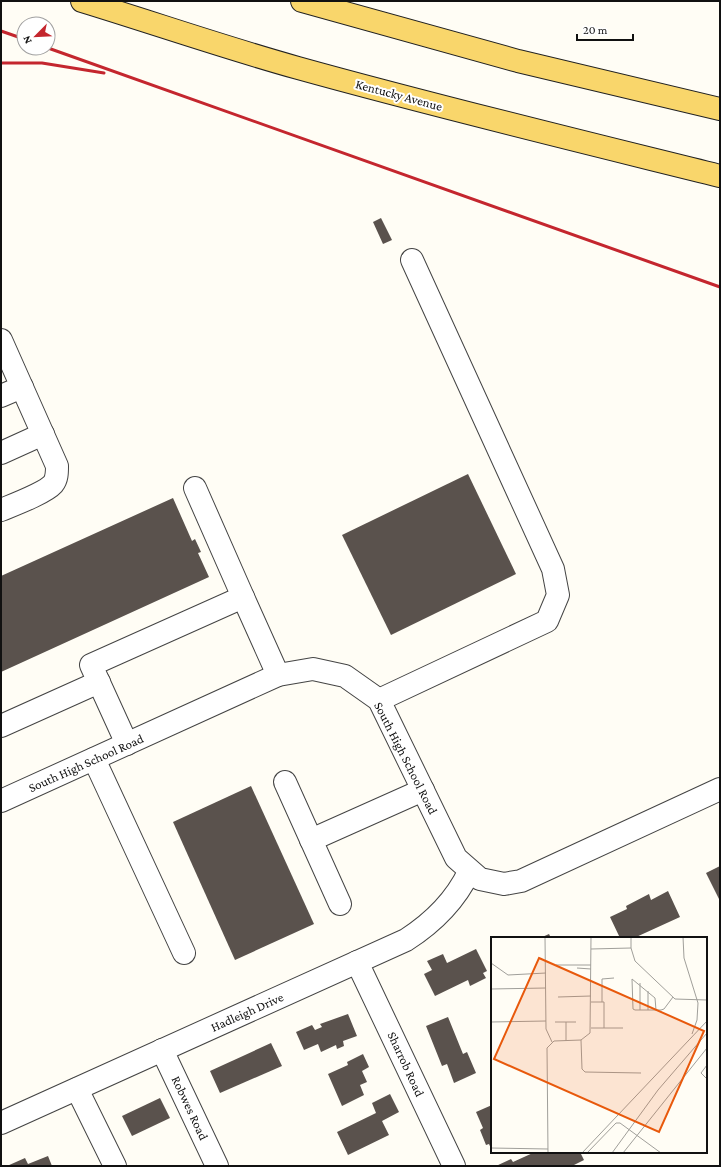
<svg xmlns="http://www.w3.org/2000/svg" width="721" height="1167" font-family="'Crimson Pro',serif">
  <rect width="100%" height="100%" fill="#fffdf5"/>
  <!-- building -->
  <g fill="#5a524d">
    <path d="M381,218l11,22 -9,4 -10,-22z"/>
    <path d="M468,474l48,100 -125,61 -49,-100z"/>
    <path d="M173,498l19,43 3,-2 6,13 -3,1 11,24 -208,95v-96z"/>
    <path d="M251,786l63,138 -79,36 -62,-138z"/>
    <path d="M720,866v35l-14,-28z"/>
    <path d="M668,891l12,26 -46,21h-14l-10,-21 17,-8 -1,-3 23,-12 2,6z"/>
    <path d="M549,934l2,4h-11z"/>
    <path d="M476,949l11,22 -4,2 3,5 -16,8 -2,-6 -33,16 -11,-22 8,-4 -5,-9 16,-7 4,9z"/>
    <path d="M348,1014l9,22 -14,5 1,5 -7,3 -1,-4 -15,7 -3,-8 -14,6 -8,-18 16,-7 3,5 7,-3 -2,-3z"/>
    <path d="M448,1017l15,37 4,-2 9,21 -22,10 -7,-19 -5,2 -16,-40z"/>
    <path d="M271,1043l11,23 -62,27 -10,-22z"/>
    <path d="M363,1054l6,13 -7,4 5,11 -7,3 4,10 -22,11 -14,-32 20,-9 -1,-3z"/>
    <path d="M390,1094l9,18 -17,9 7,14 -41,20 -11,-23 39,-19 -4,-10z"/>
    <path d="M160,1098l10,20 -38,18 -10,-20z"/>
    <path d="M492,1105v46l-3,-7 -3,1 -6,-15 3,-2 -7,-16z"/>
    <path d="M535,1152h45l4,8 -12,6h-76l15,-7 2,3z"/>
    <path d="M48,1156l4,10h-45l18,-8 3,6z"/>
  </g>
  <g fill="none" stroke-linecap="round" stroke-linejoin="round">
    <!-- minor casing -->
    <g stroke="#444" stroke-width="24">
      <g id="minor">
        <path d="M1,340l56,126c0,7 0,13 -4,18 -8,9 -40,21 -52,26"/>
        <path d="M1,396l21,-9"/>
        <path d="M1,453l42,-19"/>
        <path d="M195,488l48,109"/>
        <path d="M379,700l168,-79 11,-26 -5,-26 -141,-309"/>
        <path d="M1,726l98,-44"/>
        <path d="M127,744l-36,-79 152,-68 35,78"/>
        <path d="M94,759l90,194"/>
        <path d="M285,782l55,122"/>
        <path d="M1,801l277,-126 35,-6 32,7 34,24 77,158 24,21 24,5 17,-3 199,-92"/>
        <path d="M311,840l112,-50"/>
        <path d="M357,962l97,204"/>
        <path d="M162,1050l55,116"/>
        <path d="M77,1089l38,77"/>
        <path d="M1,1123l405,-183c28,-18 49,-39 63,-68"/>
      </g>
    </g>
    <!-- major casing -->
    <g stroke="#222" stroke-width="24">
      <g id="major">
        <path d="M82,1c72,22 144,47 216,67 140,39 281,73 422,108"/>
        <path d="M302,1l216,60 202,48"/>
      </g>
    </g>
    <!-- minor -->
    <use href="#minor" stroke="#fff" stroke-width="22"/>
    <!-- major -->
    <use href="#major" stroke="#f9d66b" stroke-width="22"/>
    <!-- rail -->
    <g stroke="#c4262e" stroke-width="3">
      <path d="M1,31l23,8"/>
      <path d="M48,48l672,239"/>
      <path d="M1,63h41l62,10"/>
    </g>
  </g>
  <g text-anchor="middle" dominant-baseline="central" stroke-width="4" stroke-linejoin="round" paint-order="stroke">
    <!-- street labels -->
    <g font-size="13" fill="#111" stroke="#fff">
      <text transform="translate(399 95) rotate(15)">Kentucky Avenue</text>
      <text transform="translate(406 758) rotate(63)">South High School Road</text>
      <text transform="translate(86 763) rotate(-24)">South High School Road</text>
      <text transform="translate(247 1012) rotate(-24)">Hadleigh Drive</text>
      <text transform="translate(406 1064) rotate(65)">Sharrob Road</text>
      <text transform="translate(190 1108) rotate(65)">Robwes Road</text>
    </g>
  </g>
  <!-- overview -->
  <g transform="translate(491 937)">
    <rect width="216" height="216" fill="#fffdf5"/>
    <path fill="none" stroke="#a09f9a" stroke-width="1" d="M54,0l1,92 6,13M140,0v11l4,13 40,38 32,1M192,0l1,21 14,45 -1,17 -5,14M100,12l40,-1M0,26l17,12 38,-2M65,28h35M86,31l14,1M149,46v27M0,52l55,-1M67,60l33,-1M100,65h13v26h-13M111,65v-23l12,-1M157,73v-19M165,73l-1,-12 -23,-19 1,30 2,1h26l3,-1 9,-12M0,85l55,-1M64,85h21M75,85v19M113,91h19M90,103l1,29 3,3 56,1M216,128l-6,8 6,6M0,211l57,1M57,216l-1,-105 7,-7 27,-1 9,-7 1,-96M91,216l125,-132M96,216l29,-30h4l41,30M121,216l46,-63 49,-57M132,216l84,-105"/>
    <path fill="#e8590c" fill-opacity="0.15" stroke="#e8590c" stroke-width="2" d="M48,21l165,73 -45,101 -165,-73z"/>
    <rect width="216" height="216" fill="none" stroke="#111" stroke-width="2"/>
  </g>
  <!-- border -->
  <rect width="721" height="1167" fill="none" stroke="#111111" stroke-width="4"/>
  <!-- north arrow -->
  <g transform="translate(36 36) rotate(246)"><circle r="19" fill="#ffffff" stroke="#a0a0a0"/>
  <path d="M0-3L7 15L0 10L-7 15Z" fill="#c4262e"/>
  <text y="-6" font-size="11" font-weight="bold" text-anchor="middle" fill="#111111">N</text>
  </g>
  <!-- scale -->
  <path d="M577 34v6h56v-6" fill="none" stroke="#111111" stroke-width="2"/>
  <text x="583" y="34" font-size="12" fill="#111111" stroke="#ffffff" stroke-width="3" paint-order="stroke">20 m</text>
</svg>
